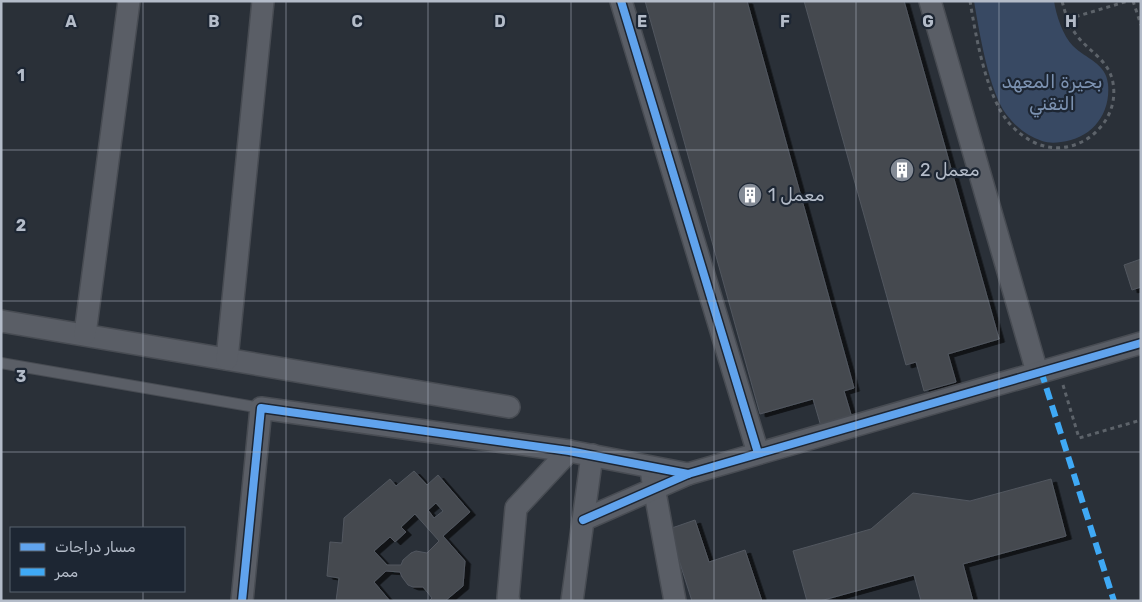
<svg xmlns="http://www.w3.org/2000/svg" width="1142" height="602" font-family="Rubik,'Noto Sans Arabic',sans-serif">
  <defs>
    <filter id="shadow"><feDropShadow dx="5.5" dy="3" stdDeviation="0" flood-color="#0009"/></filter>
  </defs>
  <rect width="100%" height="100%" fill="#2a3038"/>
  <!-- water -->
  <path fill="#384963" d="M974,1h80c2,14 9,35 19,45 13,13 33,17 35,38 3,31 -17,55 -47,58 -6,1 -13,1 -19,-1 -15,-5 -26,-14 -36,-27 -17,-23 -27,-83 -32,-113z"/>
  <!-- building -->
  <g fill="#444950" stroke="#52575f" fill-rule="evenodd" filter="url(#shadow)">
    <path d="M645,1h102l107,387 -10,3 9,30 -31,9 -9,-31 -53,15z"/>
    <path d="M804,1h100l95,338 -51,15 8,28 -32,9 -8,-29 -10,3z"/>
    <path d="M1141,259v28l-9,3 -8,-25z"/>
    <path d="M414,471l13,14 11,-10 32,37 -27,24 22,25 -2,25 -18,15h-16l3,-3 -9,-11h-10l-5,-2 -6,-8 -2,-5 -14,-1 -12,11 16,19h-54l3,-23 -12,-2 3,-34 12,1 2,-25 46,-39 6,7zM436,503l7,8 -9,7 -6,-8zM415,514l24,27 -12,12 -11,-2 -5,2 -8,7 -2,5h-14l-13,-14 16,-14 5,5 11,-10 -5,-5z"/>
    <path d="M1051,479l15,57 -103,28 10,37h-52l-7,-26 -94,26h-13l-14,-50 78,-22 42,-36 57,8z"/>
    <path d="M695,520l14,42 36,-12 17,51h-70l-23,-72z"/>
  </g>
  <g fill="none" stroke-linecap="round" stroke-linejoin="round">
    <!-- lane casing -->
    <g stroke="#484c53" stroke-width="12">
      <path id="lane" d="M1,363l260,45"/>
    </g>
    <!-- street casing -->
    <g stroke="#484c53" stroke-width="24">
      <g id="street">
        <path d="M621,1l137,452"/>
        <path d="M930,1l107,371"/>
        <path d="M1,321l508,86"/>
        <path d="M85,334l44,-333"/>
        <path d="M227,359l36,-358"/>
        <path d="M652,476l23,125"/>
        <path d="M583,520l105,-46 453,-131"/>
        <path d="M242,601l19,-193 308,43 119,23"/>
        <path d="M509,601l-1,-3 8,-90 53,-57"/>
        <path d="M572,601l20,-146"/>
      </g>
    </g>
    <!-- path -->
    <g stroke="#5d636a" stroke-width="3" stroke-dasharray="4 4" stroke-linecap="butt">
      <path d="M970,1c6,36 16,95 39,122 9,10 22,20 35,23 37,10 76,-24 69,-63 -4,-24 -26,-32 -38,-50 -7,-9 -10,-21 -13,-32"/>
      <path d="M1133,1l8,24"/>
      <path d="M1068,19l60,-18"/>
      <path d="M1063,385l16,53 62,-18"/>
    </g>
    <!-- lane -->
    <use href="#lane" stroke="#5a5e66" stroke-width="10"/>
    <!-- street -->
    <use href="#street" stroke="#5a5e66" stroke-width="21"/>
    <!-- quiet -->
    <path stroke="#3fa9f5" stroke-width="6" stroke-dasharray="12 6" stroke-linecap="butt" d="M1041,371l73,230"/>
    <!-- cycleway casing -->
    <g stroke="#1d2633" stroke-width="11">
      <g id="cycleway">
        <path d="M621,1l137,452"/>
        <path d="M583,520l105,-46 453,-131"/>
        <path d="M242,601l19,-193 308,43 119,23"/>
      </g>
    </g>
    <!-- cycleway -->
    <use href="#cycleway" stroke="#60a3ed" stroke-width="8"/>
  </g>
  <!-- grid -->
  <path fill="none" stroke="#b4bcc9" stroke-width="1" stroke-opacity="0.55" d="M143,1v527M286,1v600M428,1v600M571,1v600M714,1v600M856,1v600M999,1v600M1,150h1140M1,301h1140M1,452h1140M143,591v10"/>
  <!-- icons -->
  <defs>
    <g id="building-disc" transform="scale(1.25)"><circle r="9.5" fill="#848b96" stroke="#1d2633"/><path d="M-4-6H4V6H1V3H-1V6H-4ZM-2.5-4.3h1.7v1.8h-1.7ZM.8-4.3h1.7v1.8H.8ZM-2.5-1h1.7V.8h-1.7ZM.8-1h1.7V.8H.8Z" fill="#fff"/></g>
  </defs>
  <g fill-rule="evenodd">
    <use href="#building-disc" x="902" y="170"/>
    <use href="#building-disc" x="750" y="195"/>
  </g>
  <g text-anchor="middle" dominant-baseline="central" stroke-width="4.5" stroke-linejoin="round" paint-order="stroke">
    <!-- poi labels -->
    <g font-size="18" fill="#b4bcc9" stroke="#1d2633" text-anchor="start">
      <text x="920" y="170">معمل 2</text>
      <text x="768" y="195">معمل 1</text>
    </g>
    <!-- water labels -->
    <g font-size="19" font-style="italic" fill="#7c92b1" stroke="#1d2633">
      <text x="1052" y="81">بحيرة المعهد<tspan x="1052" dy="22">التقني</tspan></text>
    </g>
  </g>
  <g font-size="16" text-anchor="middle" font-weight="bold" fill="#b4bcc9" stroke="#1d2633" stroke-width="4.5" stroke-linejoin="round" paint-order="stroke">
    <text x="71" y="27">A</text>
    <text x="214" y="27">B</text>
    <text x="357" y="27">C</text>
    <text x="500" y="27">D</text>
    <text x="642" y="27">E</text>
    <text x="785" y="27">F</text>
    <text x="928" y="27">G</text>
    <text x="1071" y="27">H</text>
    <text x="21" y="81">1</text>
    <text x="21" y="231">2</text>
    <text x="21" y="382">3</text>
  </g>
  <!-- border -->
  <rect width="1142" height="602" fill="none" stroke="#b4bcc9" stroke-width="5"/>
  <!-- legend -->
  <rect x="10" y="527" width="175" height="65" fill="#1d2633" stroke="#59626f"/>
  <rect x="20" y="543" width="25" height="8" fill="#60a3ed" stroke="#59626f"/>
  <text x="55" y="552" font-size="15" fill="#b4bcc9">مسار دراجات</text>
  <rect x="20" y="568" width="25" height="8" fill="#3fa9f5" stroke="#59626f"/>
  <text x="55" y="577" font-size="15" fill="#b4bcc9">ممر</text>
</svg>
